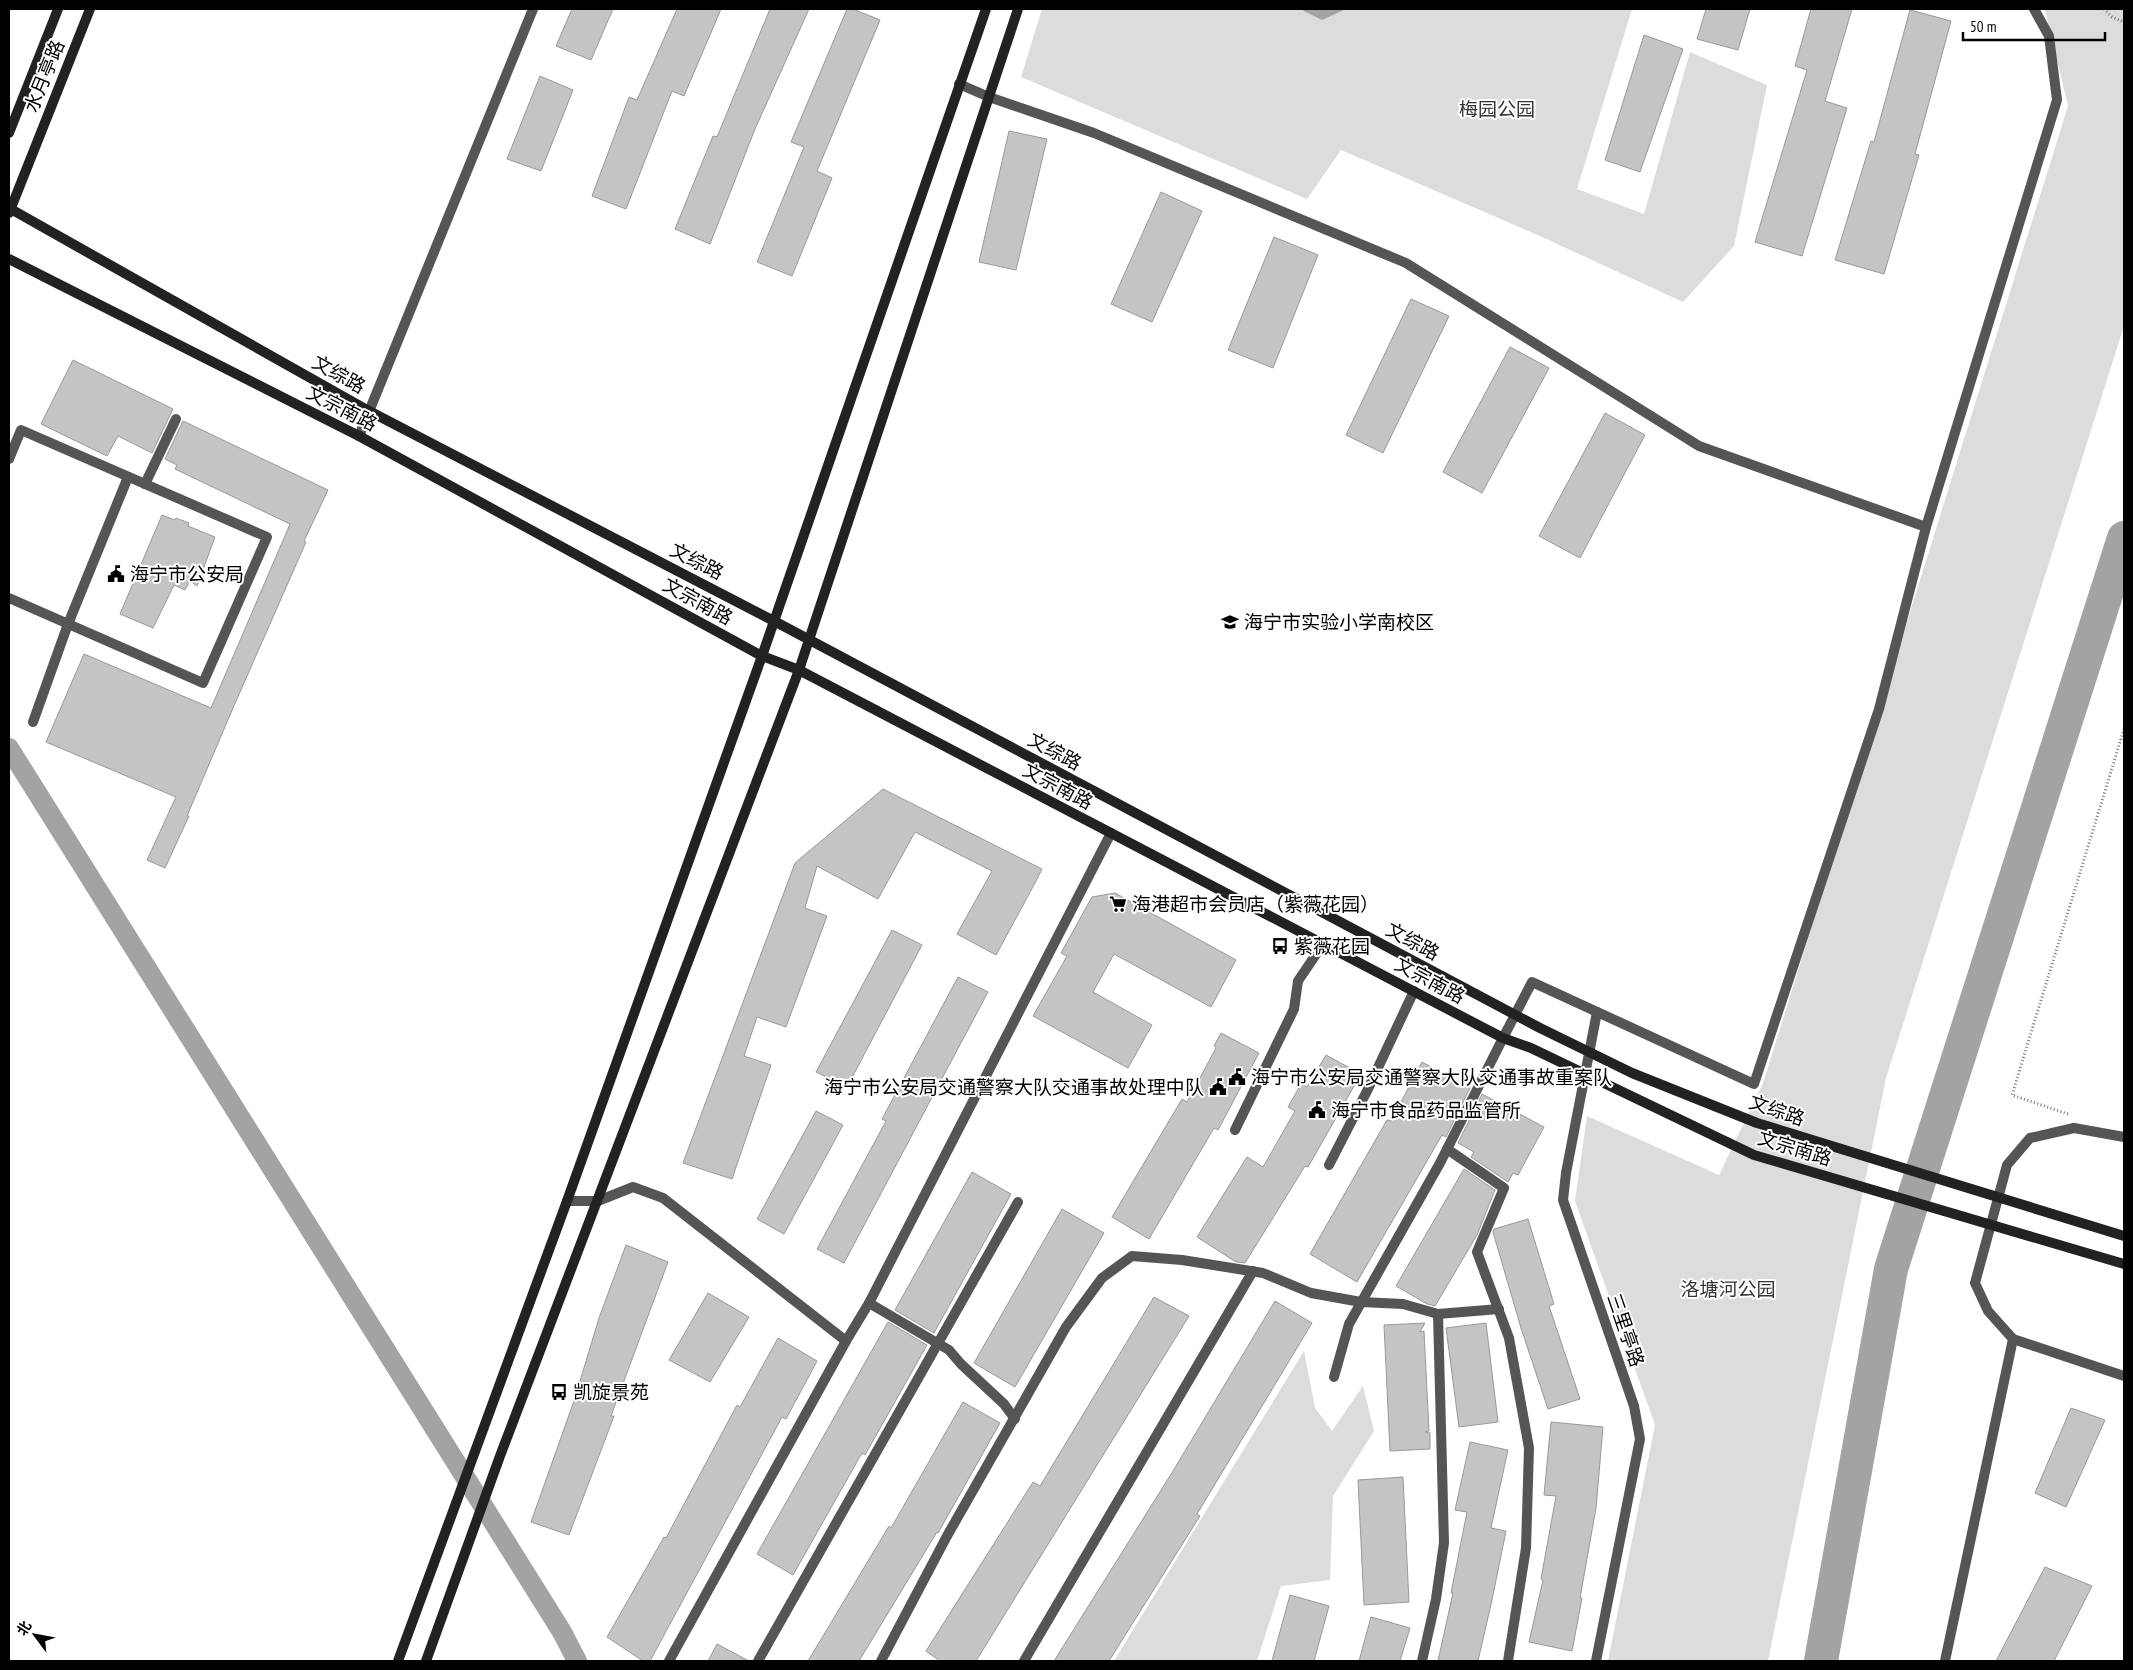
<svg xmlns="http://www.w3.org/2000/svg" width="2133" height="1670" font-family="'PT Sans Narrow','Noto Sans SC',sans-serif">
  <rect width="100%" height="100%" fill="#fff"/>
  <!-- green -->
  <g fill="#dcdcdc">
    <path d="M1042,9h590l-55,180 67,25 46,-162 77,33 -33,161 -51,56 -141,-65 -201,-87 -34,49 -286,-122z"/>
    <path d="M2046,9h78v317l-238,752 -118,583h-160l47,-236 -80,-224 12,-85 132,59 44,-92 305,-977 -23,-96z"/>
    <path d="M1304,1351l11,57 17,23 31,-45 11,45 -41,65 -3,84 -49,6 -24,75h-143z"/>
  </g>
  <!-- water -->
  <path fill="#a3a3a3" d="M1300,9h46l-24,11z"/>
  <g fill="none" stroke-linecap="round" stroke-linejoin="round">
    <!-- canal -->
    <path stroke="#a3a3a3" stroke-width="20" d="M9,748l553,884 15,29"/>
    <!-- river -->
    <path stroke="#a3a3a3" stroke-width="34" d="M1821,1661l70,-392 233,-731"/>
  </g>
  <!-- building -->
  <g fill="#c4c4c4" stroke="#999">
    <path d="M572,9h41l-22,51 -35,-14z"/>
    <path d="M677,9h44l-37,87 -12,-5 -46,118 -34,-13 37,-99 8,3z"/>
    <path d="M770,9h39l-54,120 -45,115 -35,-15 38,-93 4,1z"/>
    <path d="M847,9h6l27,11 -63,151 15,7 -40,98 -35,-14 47,-115 -13,-5z"/>
    <path d="M1706,9h44l-12,41 -41,-11z"/>
    <path d="M1811,9h41l-27,92 22,7 -45,148 -47,-14 52,-172 -12,-4z"/>
    <path d="M1910,10l41,11 -36,133 4,1 -35,119 -49,-14 36,-119 3,1z"/>
    <path d="M1644,35l39,14 -43,123 -35,-12z"/>
    <path d="M540,76l33,14 -32,81 -34,-12z"/>
    <path d="M1009,131l38,8 -31,131 -37,-8z"/>
    <path d="M1161,192l41,19 -50,111 -41,-18z"/>
    <path d="M1274,237l44,18 -45,113 -45,-18z"/>
    <path d="M1411,299l38,17 -66,137 -37,-18z"/>
    <path d="M1510,347l39,21 -67,125 -39,-21z"/>
    <path d="M73,360l100,49 -21,44 -34,-17 -11,20 -66,-32z"/>
    <path d="M1605,413l40,22 -65,123 -41,-22z"/>
    <path d="M183,421l145,69 -24,51 2,1 -73,166 -46,108h2l-24,52 -18,-8 29,-63 -130,-55 38,-88 127,54 79,-184 -115,-55 2,-4 -12,-6z"/>
    <path d="M162,515l13,5 1,-2 13,5 -1,3 27,11 -18,49 -7,-5 -5,9 -11,-5 -21,43 -33,-14z"/>
    <path d="M883,789l159,80 -8,16 -38,70 -39,-21 35,-63 -77,-39 -37,67 -61,-33 -12,42 22,8 -41,111 -29,-10 -13,39 27,9 -39,114 -49,-16 112,-300z"/>
    <path d="M1115,893l121,67 -25,47 -97,-53 -21,38 59,33 -24,43 -95,-52 34,-60 -6,-3 31,-56z"/>
    <path d="M892,930l30,15 -75,142 -31,-15z"/>
    <path d="M958,977l30,15 -144,271 -27,-14 69,-128 -4,-2z"/>
    <path d="M1221,1033l38,20 -41,77 -4,-2 -65,111 -37,-22 70,-118 5,3 29,-54 -2,-2z"/>
    <path d="M1326,1055l35,19 -53,93 -3,-1 -60,97 -9,-1 -39,-25 50,-80 16,10 32,-56 -7,-4 13,-23 6,3z"/>
    <path d="M1422,1062l48,26 -24,49 -4,-2 -85,147 -47,-28 77,-134 4,1z"/>
    <path d="M1482,1094l62,33 -26,48 -5,-2 -5,9 -37,-25 3,-5 -16,-9z"/>
    <path d="M816,1111l27,14 -59,109 -27,-15z"/>
    <path d="M1464,1169l31,21 -18,45 -42,71 -8,-2 -31,-18z"/>
    <path d="M972,1172l39,22 -77,139 -39,-23z"/>
    <path d="M1062,1209l42,24 -89,154 -41,-24z"/>
    <path d="M1528,1219l26,85 -5,2 31,93 -32,10 -27,-81 -28,-96 1,-3z"/>
    <path d="M626,1245l42,17 -57,154h3l-45,119 -38,-13 43,-121 25,-83z"/>
    <path d="M708,1293l41,24 -39,65 -41,-22z"/>
    <path d="M1154,1297l35,19 -213,345h-36l-14,-10 107,-169 7,4z"/>
    <path d="M1275,1301l37,22 -115,191 3,2 -91,145h-55l119,-190z"/>
    <path d="M888,1322l39,23 -62,110 -3,-2 -69,122 -36,-21z"/>
    <path d="M1425,1323l-5,9 4,-1 5,100 -4,1 5,1v16l-40,2 -6,-126z"/>
    <path d="M1486,1323l12,99 -39,5 -13,-99z"/>
    <path d="M778,1338l39,23 -31,58 -4,-2 -132,244h-7l-36,-24 57,-100 2,1 71,-133 3,2z"/>
    <path d="M963,1402l37,21 -62,110 -1,-1 -78,129h-51l81,-135 2,2z"/>
    <path d="M2071,1408l34,12 -39,87 -31,-14z"/>
    <path d="M1551,1422l52,5 -7,81 -16,90h2l-10,53 -43,-9 14,-62 -2,-1 15,-83 -12,-1z"/>
    <path d="M1470,1442l38,8 -17,78 15,3 -14,69 -14,61h-40l15,-68h-2l16,-81 -12,-2z"/>
    <path d="M1403,1477l6,125 -45,3 -6,-125z"/>
    <path d="M2045,1567l47,19 -38,75h-58z"/>
    <path d="M1290,1595l39,11 -15,55h-42z"/>
    <path d="M1371,1617l39,11 -10,33h-41z"/>
    <path d="M717,1644l32,17h-41z"/>
  </g>
  <g fill="none" stroke-linecap="round" stroke-linejoin="round">
    <!-- path -->
    <g stroke="#777" stroke-width="3" stroke-dasharray="1 2.5" stroke-linecap="butt">
      <path d="M2104,9l8,8 12,5"/>
      <path d="M2068,1114l-56,-19 112,-366"/>
    </g>
    <!-- lane -->
    <g stroke="#555" stroke-width="10">
      <path d="M9,459l12,-29 246,107 -64,146 -194,-85"/>
      <path d="M145,484l31,-65"/>
      <path d="M33,722l35,-98 60,-147"/>
      <path d="M1447,1149l57,39 -27,64 32,86 20,110 -3,100 -18,113"/>
      <path d="M869,1303l80,47 12,14 43,40 11,15"/>
      <path d="M1334,1377l15,-53 91,-161 63,-125"/>
      <path d="M758,1661l260,-459"/>
      <path d="M881,1661l66,-125 119,-209 36,-49 30,-22 50,4 81,13 48,20 50,9 42,2 35,10 61,-5"/>
      <path d="M1024,1661l229,-390"/>
      <path d="M1422,1661l14,-62 8,-56 -6,-229"/>
    </g>
    <!-- street -->
    <g stroke="#555" stroke-width="10">
      <path d="M959,84l30,13 105,36 312,130 293,183 227,81"/>
      <path d="M359,436l174,-427"/>
      <path d="M1503,1038l29,-56 222,102 125,-375 47,-182 131,-427 -8,-64 -15,-27"/>
      <path d="M1235,1130l59,-121 4,-28 25,-37"/>
      <path d="M1329,1165l38,-74 47,-100"/>
      <path d="M567,1201h31l35,-14 30,11 183,143"/>
      <path d="M2013,1339l111,37"/>
      <path d="M669,1661l177,-320 23,-38 242,-470"/>
      <path d="M1596,1661l44,-222 -6,-33 -71,-206 3,-27 31,-161"/>
      <path d="M1945,1661l68,-322 -25,-28 -13,-28 32,-118 23,-27 44,-10 50,9"/>
    </g>
    <!-- secondary -->
    <g stroke="#222" stroke-width="10">
      <path d="M9,133l49,-124"/>
      <path d="M9,208l360,203 405,210 766,407 92,45 125,50 367,113"/>
      <path d="M9,213l81,-204"/>
      <path d="M9,259l350,177 403,220 37,14 704,368 28,10 223,107 370,109"/>
      <path d="M398,1661l169,-460 195,-545 224,-647"/>
      <path d="M426,1661l74,-205 299,-786 219,-661"/>
    </g>
  </g>
  <!-- icons -->
  <defs>
    <g id="civic-bare" transform="scale(1.35)"><path d="M-.6-6.5H3V-4.5H.6V-3L4-1V1h2V6H-6V1h2V-1L-.6-3ZM-1.2 2.5V6h2.4V2.5Z" fill="#000" stroke="#fff" stroke-width="2.5" paint-order="stroke"/></g>
    <g id="school-bare" transform="scale(1.35)"><path d="M0-5L7-2L0 1L-7-2ZM-4 1L0 2.5L4 1V4Q0 6-4 4Z" fill="#000" stroke="#fff" stroke-width="2.5" paint-order="stroke"/></g>
    <g id="supermarket-bare" transform="scale(1.35)"><path d="M-6-5.5h2.5l.6 2H6L4.5 2H-2.5L-4.4-4H-6ZM-1.5 3.2a1.3 1.3 0 1 0 .1 0ZM3 3.2a1.3 1.3 0 1 0 .1 0Z" fill="#000" stroke="#fff" stroke-width="2.5" paint-order="stroke"/></g>
    <g id="bus-bare" transform="scale(1.35)"><path d="M-5-6H5V4H4V6H2V4H-2V6H-4V4H-5ZM-3.5-4V0h7V-4ZM-3.5 1.2v1.5H-2V1.2ZM2 1.2v1.5H3.5V1.2Z" fill="#000" stroke="#fff" stroke-width="2.5" paint-order="stroke"/></g>
  </defs>
  <g fill-rule="evenodd">
    <use href="#civic-bare" x="116" y="574"/>
    <use href="#school-bare" x="1230" y="622"/>
    <use href="#supermarket-bare" x="1118" y="904"/>
    <use href="#bus-bare" x="1280" y="946"/>
    <use href="#civic-bare" x="1237" y="1077"/>
    <use href="#civic-bare" x="1218" y="1087"/>
    <use href="#civic-bare" x="1317" y="1110"/>
    <use href="#bus-bare" x="559" y="1392"/>
  </g>
  <g text-anchor="middle" dominant-baseline="central" stroke-width="4" stroke-linejoin="round" paint-order="stroke">
    <!-- street labels -->
    <g font-size="19" fill="#000" stroke="#fff">
      <text transform="translate(44 76) rotate(-68)">水月亭路</text>
      <text transform="translate(339 374) rotate(29)">文综路</text>
      <text transform="translate(342 408) rotate(27)">文宗南路</text>
      <text transform="translate(697 561) rotate(27)">文综路</text>
      <text transform="translate(698 601) rotate(29)">文宗南路</text>
      <text transform="translate(1055 751) rotate(28)">文综路</text>
      <text transform="translate(1058 786) rotate(28)">文宗南路</text>
      <text transform="translate(1413 941) rotate(28)">文综路</text>
      <text transform="translate(1430 980) rotate(28)">文宗南路</text>
      <text transform="translate(1777 1110) rotate(19)">文综路</text>
      <text transform="translate(1795 1148) rotate(17)">文宗南路</text>
      <text transform="translate(1626 1330) rotate(71)">三里亭路</text>
    </g>
    <!-- park labels -->
    <g font-size="19" fill="#333" stroke="#fff">
      <text x="1497" y="109">梅园公园</text>
      <text x="1728" y="1289">洛塘河公园</text>
    </g>
    <!-- poi labels -->
    <g font-size="19" fill="#000" stroke="#fff" text-anchor="start">
      <text x="130" y="574">海宁市公安局</text>
      <text x="1244" y="622">海宁市实验小学南校区</text>
      <text x="1132" y="904">海港超市会员店（紫薇花园）</text>
      <text x="1294" y="946">紫薇花园</text>
      <text x="1251" y="1077">海宁市公安局交通警察大队交通事故重案队</text>
      <text x="1204" y="1087" text-anchor="end">海宁市公安局交通警察大队交通事故处理中队</text>
      <text x="1331" y="1110">海宁市食品药品监管所</text>
      <text x="573" y="1392">凯旋景苑</text>
    </g>
  </g>
  <!-- border -->
  <rect width="2133" height="1670" fill="none" stroke="#000000" stroke-width="20"/>
  <!-- north arrow -->
  <g transform="translate(35 1635) rotate(302)" stroke="#ffffff" stroke-width="4" paint-order="stroke">
  <path d="M0-4L9 19L0 12L-9 19Z" fill="#000000"/>
  <text y="-8" font-size="14" font-weight="bold" text-anchor="middle" fill="#000000">北</text>
  </g>
  <!-- scale -->
  <path d="M1963 32v8h142v-8" fill="none" stroke="#000000" stroke-width="2.5"/>
  <text x="1970" y="32" font-size="15" fill="#000000" stroke="#ffffff" stroke-width="4" paint-order="stroke">50 m</text>
</svg>
